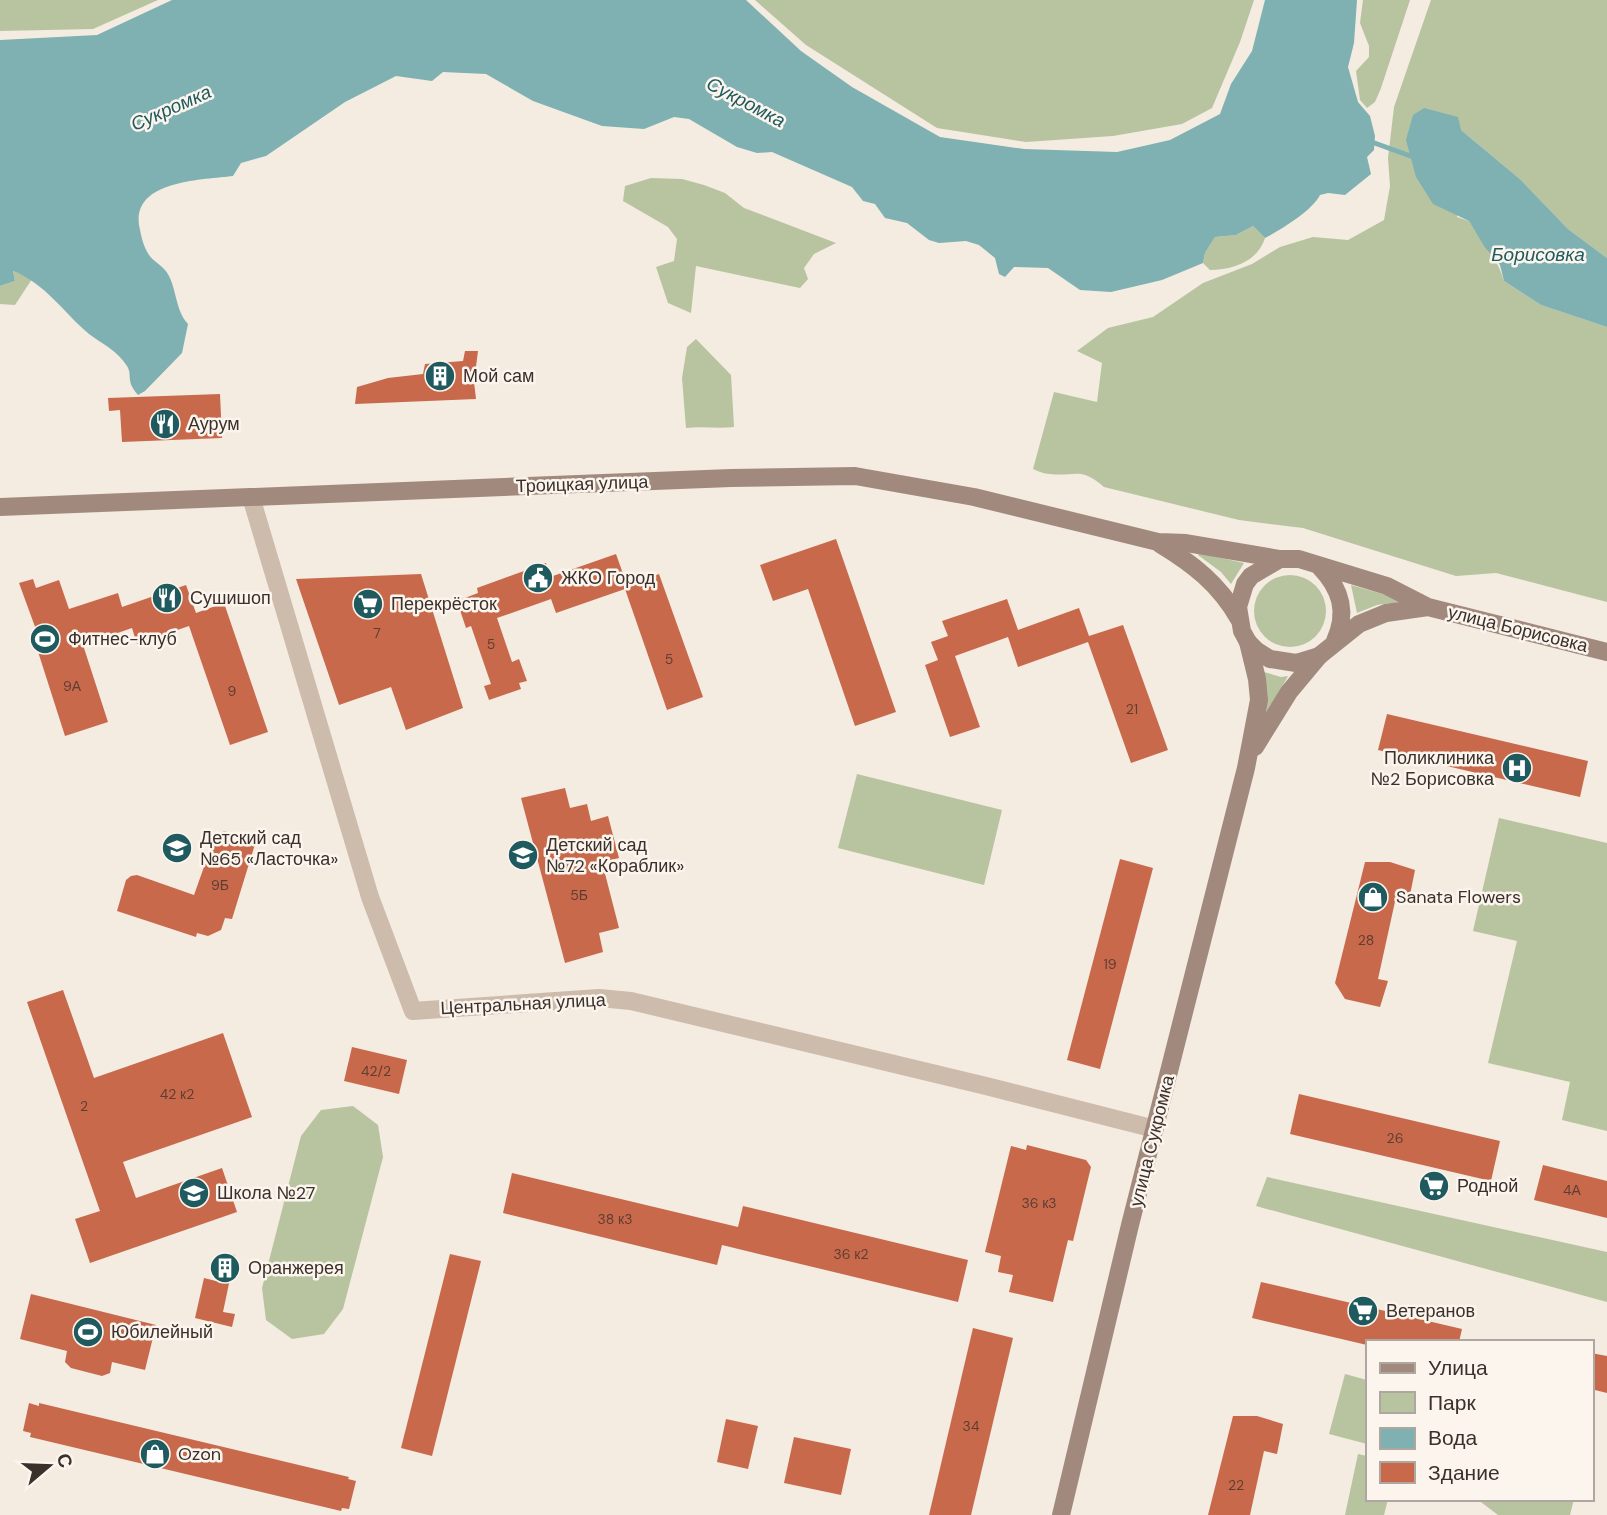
<svg xmlns="http://www.w3.org/2000/svg" width="1607" height="1515" font-family="'DM Sans',sans-serif">
  <rect width="100%" height="100%" fill="#f4ebe1"/>
  <!-- green -->
  <g fill="#b8c4a0">
    <path d="M0,0h158l-65,29 -93,2z"/>
    <path d="M755,0h499l-14,42 -28,66 -30,16 -69,12 -87,6 -89,-14 -131,-83z"/>
    <path d="M1363,0h47l-29,88 -6,14 -8,6 -7,-8 -4,-29 13,-14v-11l-9,-23z"/>
    <path d="M1431,0h176v258l-39,-29 -47,-49 -60,-50 -4,87 12,4c12,20 29,38 35,60l37,24 66,22v275l-111,-29 -40,3 -153,-48 -64,-8 -135,-33c-24,-21 -28,-10 -54,-13 -6,0 -12,-3 -17,-5l21,-77 43,10 5,-39 -25,-12 31,-23 45,-11 50,-34 49,-19 28,-17 33,-10 35,3 36,-20 6,-34 -2,-28 6,-51z"/>
    <path d="M651,178l31,1 22,6 21,8 19,15 92,35 -22,11 -10,14 4,11 -8,9 -104,-22 -5,47 -23,-10 -12,-36 18,-6 3,-22 -9,-12 -45,-26 2,-15z"/>
    <path d="M1253,226l12,12c-7,23 -32,32 -55,32l-7,-7 2,-10 10,-16 21,-2z"/>
    <path d="M13,271l19,8 -17,26 -15,-1v-18l15,-5z"/>
    <path d="M696,339l35,36 3,52c-16,2 -32,-1 -48,1l-4,-50 5,-31z"/>
    <path d="M1199,553l45,10 -13,21 -10,-12 -23,-17z"/>
    <circle cx="1290" cy="611" r="36"/>
    <path d="M1351,585l49,14v3l-23,3 -20,8z"/>
    <path d="M1264,672l17,5 7,-1 -26,47z"/>
    <path d="M857,774l145,36 -18,75 -146,-37z"/>
    <path d="M1499,818l108,25v288l-45,-11 8,-38 -82,-19 29,-122 -44,-10z"/>
    <path d="M353,1106l25,19 5,32 -40,152 -19,25 -32,5 -26,-19 -4,-32 39,-152 20,-26z"/>
    <path d="M1267,1177l340,75v50l-351,-96z"/>
    <path d="M1345,1374l22,6v64l-38,-10z"/>
    <path d="M1358,1454l9,2v43h21l-4,16h-39z"/>
    <path d="M1477,1499h97l-4,16h-72z"/>
  </g>
  <!-- water -->
  <g fill="#7fb0b2">
    <path d="M172,0h574l55,51 51,36 88,50 84,12 93,3 53,-12 50,-26 11,-30 21,-33 13,-51h92l-3,43 -6,24 10,35 12,14 5,20 -1,14 -7,7 4,17 -26,21 -17,-2 -8,2c-8,16 -40,35 -55,43l-12,-12 -17,9 -21,2 -10,16 -2,10 -41,17 -51,12 -31,-2 -32,-22 -34,-1 -9,10 -6,-3 -4,-16 -16,-13 -13,-4 -27,2 -10,-3 -22,-17 -22,-5 -10,-14 -12,-3 -11,-14 -80,-35 -15,1 -20,-6 -48,-28 -15,-2 -30,12 -42,-3 -69,-25 -47,-27 -43,-2 -11,9 -36,-5 -51,26 -79,54 -25,7 -8,13c-31,4 -100,4 -94,49 2,10 4,21 10,30 4,6 11,9 16,15 12,14 9,39 23,54l-6,29 -37,38 -7,4c-13,-15 -5,-19 -11,-29 -10,-16 -25,-22 -38,-32 -26,-22 -43,-50 -76,-63l2,10 -15,5v-246l97,-5z"/>
    <path d="M1424,108l34,9 3,13 60,50 47,49 39,29v69l-66,-22 -37,-24 -4,-16 -16,-19 -15,-25 -36,-17 -17,-27 -10,-37 7,-25z"/>
  </g>
  <g fill="none" stroke-linecap="round" stroke-linejoin="round">
    <!-- stream -->
    <path stroke="#7fb0b2" stroke-width="5" d="M1369,141l47,17"/>
  </g>
  <!-- building -->
  <g fill="#c8694b">
    <path d="M465,351h13l-4,31 2,17 -121,5 2,-17 31,-9 35,-4 2,-10 38,-3z"/>
    <path d="M220,394l2,44 -100,4 -2,-32 -11,1 -1,-13z"/>
    <path d="M836,539l60,173 -41,14 -47,-137 -35,12 -13,-36z"/>
    <path d="M616,554l11,31 32,-11 44,123 -36,13 -42,-121 -69,24 -5,-14 -54,19 15,44 7,-3 8,22 -8,2 2,6 -32,11 -5,-14 7,-2 -20,-58 -5,2 -9,-27 21,-8 -1,-5 69,-25 4,14z"/>
    <path d="M421,574l42,134 -57,22 -15,-43 -52,18 -43,-126z"/>
    <path d="M33,579l3,9 23,-8 10,29 49,-16 4,14 64,-22 10,28 28,-10 44,129 -38,13 -41,-119 -52,18 -5,-16 -49,17 25,77 -43,14 -32,-100 5,-1 -19,-52z"/>
    <path d="M1007,599l11,31 61,-22 10,28 34,-11 45,125 -37,13 -43,-121 -70,25 -10,-30 -53,19 25,71 -30,10 -25,-72 13,-5 -7,-18 17,-6 -6,-15z"/>
    <path d="M1387,714l201,47 -8,36 -202,-47z"/>
    <path d="M565,788l5,20 17,-4 4,17 17,-5 11,42 -17,4 17,66 -20,5 4,19 -38,11 -44,-165z"/>
    <path d="M224,831l32,10 -24,78 -7,-1 -4,12 -13,6 -11,-3 -1,4 -79,-26 9,-31 5,-4 6,-1 57,20 21,-59z"/>
    <path d="M1120,859l33,9 -53,201 -33,-9z"/>
    <path d="M1365,862h25l25,8 -6,30 -13,-3 -18,82 10,2 -8,26 -35,-8 -10,-16z"/>
    <path d="M63,990l31,88 129,-45 29,84 -129,45 13,36 86,-30 15,44 -147,51 -15,-44 25,-8 -73,-209z"/>
    <path d="M352,1047l55,13 -8,34 -55,-13z"/>
    <path d="M1299,1094l201,47 -9,40 -201,-47z"/>
    <path d="M1027,1145l59,15 5,7 -18,74 -5,-1 -15,62 -44,-10 4,-17 -15,-3 3,-16 -16,-4 26,-106 15,4z"/>
    <path d="M1543,1165l64,16v37l-73,-18z"/>
    <path d="M512,1173l226,54 5,-21 225,54 -10,42 -236,-57 -5,20 -214,-52z"/>
    <path d="M222,1253l13,2 -12,57 12,2 -3,13 -37,-9 9,-40 12,3z"/>
    <path d="M450,1254l31,7 -49,195 -31,-8z"/>
    <path d="M1261,1282l201,47 -3,13h-92v3l-115,-27z"/>
    <path d="M31,1294l125,31 -11,45 -33,-8 -2,11 -8,3 -31,-8 -6,-6 2,-11 -47,-12z"/>
    <path d="M973,1328l40,10 -42,177h-42z"/>
    <path d="M1591,1353l16,3v37l-16,-4z"/>
    <path d="M29,1403l10,3v-3l310,74 -1,2 8,2 -7,28 -7,-1 -1,3 -311,-74 1,-4 -8,-2z"/>
    <path d="M1233,1416h24l26,8 -6,30 -13,-3 -14,64h-42z"/>
    <path d="M726,1419l32,7 -10,43 -31,-7z"/>
    <path d="M794,1437l57,12 -10,46 -57,-12z"/>
  </g>
  <g fill="none" stroke-linecap="round" stroke-linejoin="round">
    <!-- street -->
    <path stroke="#cdbbac" stroke-width="18" d="M251,497l119,400 43,114 186,-13 32,3 355,85 169,43"/>
    <!-- secondary -->
    <g stroke="#a18a7d" stroke-width="18">
      <path d="M0,507l731,-29 124,-2 119,21 184,45 28,1 94,16"/>
      <path d="M1160,544c33,20 59,40 79,75"/>
      <path d="M1320,567c21,22 28,45 15,74"/>
      <path d="M1428,607l-42,6 -27,11 -40,32 -23,7 -26,-4 -13,-8 -9,-9 -6,-11 -4,-24 7,-23 6,-8 29,-17h19l88,27 41,21 179,45"/>
      <path d="M1255,747l34,-55 30,-36"/>
      <path d="M1061,1515l69,-290 116,-457 13,-68 -2,-21 -9,-37"/>
    </g>
  </g>
  <!-- icons -->
  <defs>
    <g id="building-disc" transform="scale(1.575)"><circle r="9.5" fill="#1f5a5e" stroke="#fbf5ee"/><path d="M-4-6H4V6H1V3H-1V6H-4ZM-2.5-4.3h1.7v1.8h-1.7ZM.8-4.3h1.7v1.8H.8ZM-2.5-1h1.7V.8h-1.7ZM.8-1h1.7V.8H.8Z" fill="#fff"/></g>
    <g id="restaurant-disc" transform="scale(1.575)"><circle r="9.5" fill="#1f5a5e" stroke="#fbf5ee"/><path d="M-5-6h1v4h1v-4h1v4h1v-4h1v5L-1.5 .5V6h-2V.5L-5-1ZM5-6V6H3V1.5H1.5Q1.5-4 5-6Z" fill="#fff"/></g>
    <g id="civic-disc" transform="scale(1.575)"><circle r="9.5" fill="#1f5a5e" stroke="#fbf5ee"/><path d="M-.6-6.5H3V-4.5H.6V-3L4-1V1h2V6H-6V1h2V-1L-.6-3ZM-1.2 2.5V6h2.4V2.5Z" fill="#fff"/></g>
    <g id="supermarket-disc" transform="scale(1.575)"><circle r="9.5" fill="#1f5a5e" stroke="#fbf5ee"/><path d="M-6-5.5h2.5l.6 2H6L4.5 2H-2.5L-4.4-4H-6ZM-1.5 3.2a1.3 1.3 0 1 0 .1 0ZM3 3.2a1.3 1.3 0 1 0 .1 0Z" fill="#fff"/></g>
    <g id="stadium-disc" transform="scale(1.575)"><circle r="9.5" fill="#1f5a5e" stroke="#fbf5ee"/><path d="M0-5a6.5 5 0 1 0 0 10a6.5 5 0 1 0 0-10ZM-3.5-1.8h7v3.6h-7Z" fill="#fff"/></g>
    <g id="hospital-disc" transform="scale(1.575)"><circle r="9.5" fill="#1f5a5e" stroke="#fbf5ee"/><path d="M-5-5h3v3.5h4V-5h3V5h-3V1.5h-4V5h-3Z" fill="#fff"/></g>
    <g id="school-disc" transform="scale(1.575)"><circle r="9.5" fill="#1f5a5e" stroke="#fbf5ee"/><path d="M0-5L7-2L0 1L-7-2ZM-4 1L0 2.5L4 1V4Q0 6-4 4Z" fill="#fff"/></g>
    <g id="shop-disc" transform="scale(1.575)"><circle r="9.5" fill="#1f5a5e" stroke="#fbf5ee"/><path d="M-5-2.5h2.3a2.7 3.5 0 0 1 5.4 0H5L5.5 6h-11ZM-1.5-2.5h3a1.5 2.3 0 0 0-3 0Z" fill="#fff"/></g>
  </defs>
  <g fill-rule="evenodd">
    <use href="#building-disc" x="440" y="376"/>
    <use href="#restaurant-disc" x="165" y="424"/>
    <use href="#civic-disc" x="538" y="578"/>
    <use href="#restaurant-disc" x="167" y="598"/>
    <use href="#supermarket-disc" x="368" y="604"/>
    <use href="#stadium-disc" x="45" y="639"/>
    <use href="#hospital-disc" x="1517" y="768"/>
    <use href="#school-disc" x="177" y="848"/>
    <use href="#school-disc" x="523" y="855"/>
    <use href="#shop-disc" x="1373" y="897"/>
    <use href="#supermarket-disc" x="1434" y="1186"/>
    <use href="#school-disc" x="194" y="1193"/>
    <use href="#building-disc" x="225" y="1268"/>
    <use href="#supermarket-disc" x="1363" y="1311"/>
    <use href="#stadium-disc" x="88" y="1332"/>
    <use href="#shop-disc" x="155" y="1454"/>
  </g>
  <g text-anchor="middle" dominant-baseline="central" stroke-width="5" stroke-linejoin="round" paint-order="stroke">
    <!-- number labels -->
    <g font-size="14" fill="#5e3e33">
      <text x="377" y="633">7</text>
      <text x="491" y="644">5</text>
      <text x="669" y="659">5</text>
      <text x="72" y="686">9А</text>
      <text x="232" y="691">9</text>
      <text x="1132" y="709">21</text>
      <text x="220" y="885">9Б</text>
      <text x="579" y="895">5Б</text>
      <text x="1366" y="940">28</text>
      <text x="1110" y="964">19</text>
      <text x="376" y="1071">42/2</text>
      <text x="177" y="1094">42 к2</text>
      <text x="84" y="1106">2</text>
      <text x="1395" y="1138">26</text>
      <text x="1572" y="1190">4А</text>
      <text x="1039" y="1203">36 к3</text>
      <text x="615" y="1219">38 к3</text>
      <text x="851" y="1254">36 к2</text>
      <text x="971" y="1426">34</text>
      <text x="1236" y="1485">22</text>
    </g>
    <!-- poi labels -->
    <g font-size="18" fill="#3b302b" stroke="#fbf5ee" text-anchor="start">
      <text x="463" y="376">Мой сам</text>
      <text x="188" y="424">Аурум</text>
      <text x="561" y="578">ЖКО Город</text>
      <text x="190" y="598">Сушишоп</text>
      <text x="391" y="604">Перекрёсток</text>
      <text x="68" y="639">Фитнес-клуб</text>
      <text x="1494" y="758" text-anchor="end">Поликлиника<tspan x="1494" dy="21">№2 Борисовка</tspan></text>
      <text x="200" y="838">Детский сад<tspan x="200" dy="21">№65 «Ласточка»</tspan></text>
      <text x="546" y="845">Детский сад<tspan x="546" dy="21">№72 «Кораблик»</tspan></text>
      <text x="1396" y="897">Sanata Flowers</text>
      <text x="1457" y="1186">Родной</text>
      <text x="217" y="1193">Школа №27</text>
      <text x="248" y="1268">Оранжерея</text>
      <text x="1386" y="1311">Ветеранов</text>
      <text x="111" y="1332">Юбилейный</text>
      <text x="178" y="1454">Ozon</text>
    </g>
    <!-- street labels -->
    <g font-size="18" fill="#3b302b" stroke="#fbf5ee">
      <text transform="translate(582 484) rotate(-2)">Троицкая улица</text>
      <text transform="translate(1518 629) rotate(14)">улица Борисовка</text>
      <text transform="translate(523 1004) rotate(-3)">Центральная улица</text>
      <text transform="translate(1152 1141) rotate(-76)">улица Сукромка</text>
    </g>
    <!-- water labels -->
    <g font-size="19" font-style="italic" fill="#1f5a5e" stroke="#fbf5ee">
      <text transform="translate(746 102) rotate(28)">Сукромка</text>
      <text transform="translate(171 108) rotate(-24)">Сукромка</text>
      <text x="1538" y="254">Борисовка</text>
    </g>
  </g>
  <!-- legend -->
  <rect x="1366" y="1340" width="228" height="161" fill="#fbf5ee" stroke="#aea6a0" stroke-width="2"/>
  <rect x="1380" y="1363" width="35" height="10" fill="#a18a7d" stroke="#aea6a0" stroke-width="2"/>
  <text x="1428" y="1375" font-size="21" fill="#3b302b">Улица</text>
  <rect x="1380" y="1392" width="35" height="21" fill="#b8c4a0" stroke="#aea6a0" stroke-width="2"/>
  <text x="1428" y="1410" font-size="21" fill="#3b302b">Парк</text>
  <rect x="1380" y="1428" width="35" height="21" fill="#7fb0b2" stroke="#aea6a0" stroke-width="2"/>
  <text x="1428" y="1445" font-size="21" fill="#3b302b">Вода</text>
  <rect x="1380" y="1462" width="35" height="21" fill="#c8694b" stroke="#aea6a0" stroke-width="2"/>
  <text x="1428" y="1480" font-size="21" fill="#3b302b">Здание</text>
  <!-- north arrow -->
  <g transform="translate(49 1466) rotate(71)" stroke="#fbf5ee" stroke-width="5" paint-order="stroke">
  <path d="M0-5L12 26L0 18L-12 26Z" fill="#3b302b"/>
  <text y="-10" font-size="19" font-weight="bold" text-anchor="middle" fill="#3b302b">С</text>
  </g>
</svg>
